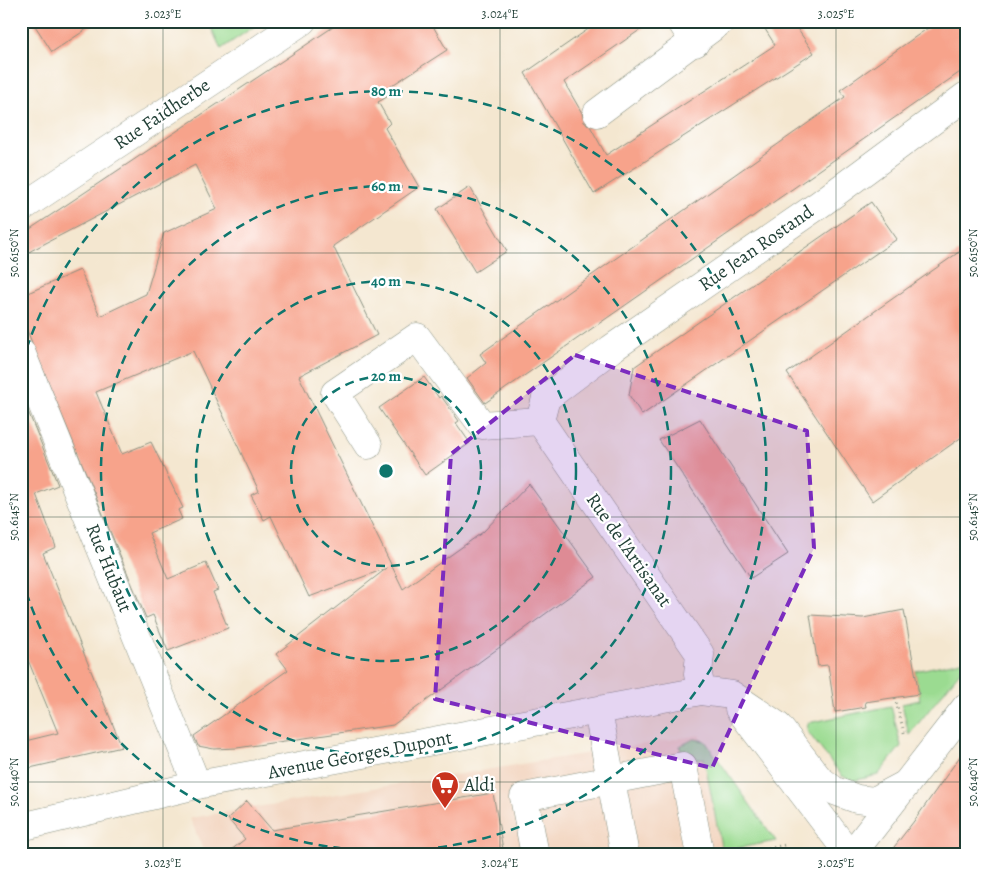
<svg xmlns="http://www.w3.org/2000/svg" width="987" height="876" font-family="Alegreya,serif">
  <rect width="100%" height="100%" fill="#fff"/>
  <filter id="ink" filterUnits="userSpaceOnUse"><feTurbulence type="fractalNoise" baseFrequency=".02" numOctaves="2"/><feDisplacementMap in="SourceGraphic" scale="10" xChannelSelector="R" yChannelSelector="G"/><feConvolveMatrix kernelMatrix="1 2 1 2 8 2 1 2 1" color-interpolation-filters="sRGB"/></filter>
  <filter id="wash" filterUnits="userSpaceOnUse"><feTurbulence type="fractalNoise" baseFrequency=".0096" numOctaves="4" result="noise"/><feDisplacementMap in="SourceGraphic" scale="20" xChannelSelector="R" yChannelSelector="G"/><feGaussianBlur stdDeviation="1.12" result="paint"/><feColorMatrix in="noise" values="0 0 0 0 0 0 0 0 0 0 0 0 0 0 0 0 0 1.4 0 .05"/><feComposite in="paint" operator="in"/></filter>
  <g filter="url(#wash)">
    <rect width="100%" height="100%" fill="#f4e7d0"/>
    <!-- built -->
    <path fill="#f2d4be" d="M700,735l23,120h-518l-15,-37z"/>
    <!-- green -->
    <g fill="#9bdb91" stroke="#5d8c62">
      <path d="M208,21h54l-41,28z"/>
      <path d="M966,660v4l-57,71 -7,-31 18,-4 -5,-29z"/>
      <path d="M891,706l10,40 -23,29 -25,6 -11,-5 -35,-45 1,-8z"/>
      <path d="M694,739l11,2 71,100 -54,10 -18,-93 -21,4 -3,-16z"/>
    </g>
    <g id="blocks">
      <!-- building -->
      <g fill="#f7a38b">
        <path d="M32,21h67l-47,31z"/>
        <path d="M342,21h88l17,29 -64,41 4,6 -9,5 12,21 -5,5 34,59 -86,59 44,89 -78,41 104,213 80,-57 46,-48 67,93 -203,148 -156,23 -23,1 -16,-3 -4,-10 94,-66 -12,-16 111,-86 -78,29 -38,-81 -7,4 -13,-25 8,-4 -66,-140 -97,41 26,62 29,-12 32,66 -5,2 4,9 -33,14 19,46 38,-16 12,27 -5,2 15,36 -60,23 -15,-36 -7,3 -125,-302v-20l59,-26 20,46 46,-22 18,-61 53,-24 -22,-44 -174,91v-21z"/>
        <path d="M600,21h53l-89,61 18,31 2,9 6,4 16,29 169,-110 -15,-24h32l22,32 -220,141 -69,-121z"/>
        <path d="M938,21h28v47l-481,335 -18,-25 19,-15 -6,-9 365,-257 -5,-7z"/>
        <path d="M470,187l37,64 -32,21 -38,-63z"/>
        <path d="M871,202l26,37 -255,176 -13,-20 5,-28z"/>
        <path d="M966,247v187l-94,67 -85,-128z"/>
        <path d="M424,377l15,21 2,-2 18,25 -3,2 14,20 -45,32 -46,-67z"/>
        <path d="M21,394l37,91 -22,9 20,53 -13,6 79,194 -101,23v-28l37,-9 -37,-90z"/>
        <path d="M700,419l88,135 -37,24 -92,-138z"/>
        <path d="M904,610l15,84 -54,8 1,5 -31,5 -7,-47 -10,1 -8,-51 53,3z"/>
        <path d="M966,748v107h-78l26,-34z"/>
        <path d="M493,793l11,62h-279l20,-16 -17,-20 19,-18 25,29z"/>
      </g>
    </g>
  </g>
  <g filter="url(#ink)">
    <use href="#blocks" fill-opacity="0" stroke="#8a9282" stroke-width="1"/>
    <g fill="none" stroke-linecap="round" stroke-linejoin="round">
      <!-- minor casing -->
      <g stroke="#8a9282" stroke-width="29">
        <g id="minor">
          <path d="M681,21l14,22"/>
          <path d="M597,113l124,-92"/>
          <path d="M21,208l281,-187"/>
          <path d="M21,352l176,433"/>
          <path d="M368,445l-33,-52 82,-56 65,88 58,-4"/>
          <path d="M701,691l-3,-17 2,-20 -160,-233 6,-23 65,-49 209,-145 146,-108"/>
          <path d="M739,709l111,146"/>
          <path d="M598,711l27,144"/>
          <path d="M21,827l176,-42 504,-94 31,4 46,31 41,53 16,12 22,8 17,2 32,-17"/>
          <path d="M535,855l-11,-58 159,-31 17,89"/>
          <path d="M851,855l115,-148"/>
        </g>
      </g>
      <!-- path -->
      <g stroke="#8a9282" stroke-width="3" stroke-dasharray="1 4" stroke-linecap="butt">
        <path d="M895,698l10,38"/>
        <path d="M734,855l51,-10"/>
      </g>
      <!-- minor -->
      <use href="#minor" stroke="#fff" stroke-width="28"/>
    </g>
  </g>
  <!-- marked area -->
  <path fill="#7b2cbf" fill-opacity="0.2" stroke="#7b2cbf" stroke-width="4" stroke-dasharray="10 6" stroke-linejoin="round" d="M575,355l232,76 7,117 -102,220 -277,-69 16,-245z"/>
  <!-- ticks -->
  <path fill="none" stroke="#1f3d34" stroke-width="1" stroke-opacity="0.45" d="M163,21v834M500,21v834M836,21v834M21,253h945M21,517h945M21,782h945"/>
  <!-- distance rings -->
  <g fill="none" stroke="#0f766e" stroke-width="2.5" stroke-dasharray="9 6">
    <circle cx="386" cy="471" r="95"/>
    <circle cx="386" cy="471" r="190"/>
    <circle cx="386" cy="471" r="285"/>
    <path d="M22 363A380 380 0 1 1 22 579"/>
  </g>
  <!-- icons -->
  <defs>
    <g id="supermarket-pin" transform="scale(1.4375)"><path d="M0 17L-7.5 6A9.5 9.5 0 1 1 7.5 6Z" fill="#c8321e" stroke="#fff"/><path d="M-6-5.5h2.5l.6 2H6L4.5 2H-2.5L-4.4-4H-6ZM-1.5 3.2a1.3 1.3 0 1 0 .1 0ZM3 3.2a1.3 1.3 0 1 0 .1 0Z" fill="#fff"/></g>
  </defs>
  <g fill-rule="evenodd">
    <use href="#supermarket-pin" x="445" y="785"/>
  </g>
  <g text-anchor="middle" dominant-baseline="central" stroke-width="4.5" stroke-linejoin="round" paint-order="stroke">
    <!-- street labels -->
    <g font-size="19" fill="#1f3d34" stroke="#fff">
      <text transform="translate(162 114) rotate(-34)">Rue Faidherbe</text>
      <text transform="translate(756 248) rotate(-35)">Rue Jean Rostand</text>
      <text transform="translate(629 550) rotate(55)">Rue de l'Artisanat</text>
      <text transform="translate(109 568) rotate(68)">Rue Hubaut</text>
      <text transform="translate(360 755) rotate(-11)">Avenue Georges Dupont</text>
    </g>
    <!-- poi labels -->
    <g font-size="19" fill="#1f3d34" stroke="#fff" text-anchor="start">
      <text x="464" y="785">Aldi</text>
    </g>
  </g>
  <circle cx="386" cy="471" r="8" fill="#0f766e" stroke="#fff" stroke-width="2.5"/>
  <g font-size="15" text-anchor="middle" font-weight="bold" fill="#0f766e" stroke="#fff" stroke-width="4.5" stroke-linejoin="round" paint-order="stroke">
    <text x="386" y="96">80 m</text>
    <text x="386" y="191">60 m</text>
    <text x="386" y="286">40 m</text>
    <text x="386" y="381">20 m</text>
  </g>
  <!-- margin -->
  <rect width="987" height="876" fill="none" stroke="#fff" stroke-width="55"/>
  <rect x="28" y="28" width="932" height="820" fill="none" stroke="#1f3d34" stroke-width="2"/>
  <g font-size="12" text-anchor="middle" fill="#1f3d34">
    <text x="163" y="18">3.023°E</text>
    <text x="500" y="18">3.024°E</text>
    <text x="836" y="18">3.025°E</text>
    <text transform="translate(14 253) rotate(-90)" y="4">50.6150°N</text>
    <text transform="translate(973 253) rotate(-90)" y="4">50.6150°N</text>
    <text transform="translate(14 517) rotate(-90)" y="4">50.6145°N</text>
    <text transform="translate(973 517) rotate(-90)" y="4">50.6145°N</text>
    <text transform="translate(14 782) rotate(-90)" y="4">50.6140°N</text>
    <text transform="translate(973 782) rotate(-90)" y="4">50.6140°N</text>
    <text x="163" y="867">3.023°E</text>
    <text x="500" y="867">3.024°E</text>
    <text x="836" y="867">3.025°E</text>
  </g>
</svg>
